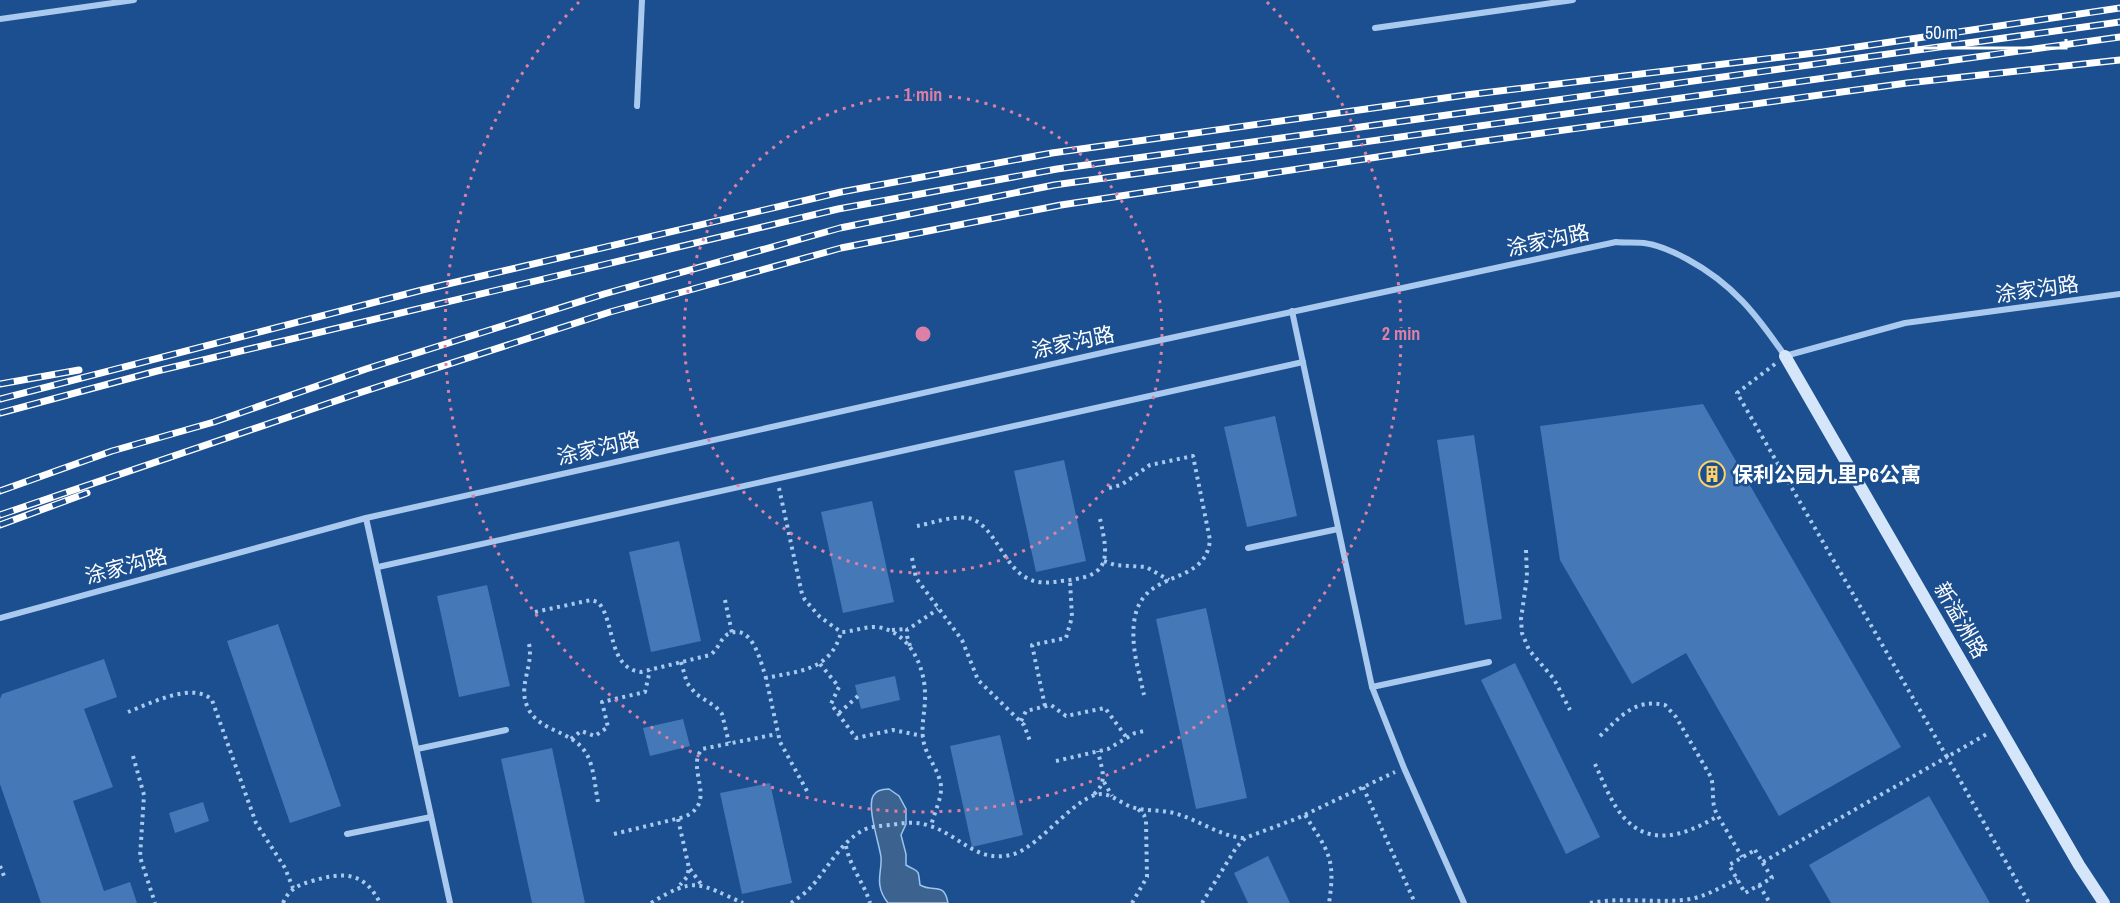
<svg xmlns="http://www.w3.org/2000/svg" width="2120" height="903" font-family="'Archivo Narrow','Noto Sans SC',sans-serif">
  <rect width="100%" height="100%" fill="#1b4f8f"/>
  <!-- water -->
  <path fill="#3c6290" stroke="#9cc4f0" stroke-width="1.5" d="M889,789l10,7 7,13v15l-5,11 5,19v11c13,8 12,2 14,20 14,8 24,-4 28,18h-60c-4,-5 -7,-10 -8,-17 -2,-9 2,-19 1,-29 -2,-14 -14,-49 -8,-61 3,-6 10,-7 16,-7z"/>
  <!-- building -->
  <g fill="#4478b7">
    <path d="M1703,404l198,343 -122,69 -93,-163 -54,31 -72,-124 -20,-134z"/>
    <path d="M1275,416l22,100 -50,11 -23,-100z"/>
    <path d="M1474,435l28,184 -37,6 -28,-185z"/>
    <path d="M1064,460l22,101 -50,11 -22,-101z"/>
    <path d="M872,501l22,101 -51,11 -22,-101z"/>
    <path d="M679,541l22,100 -50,11 -22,-100z"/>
    <path d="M487,585l23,101 -51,11 -22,-101z"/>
    <path d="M1206,608l41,190 -51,11 -40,-190z"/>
    <path d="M278,624l63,182 -51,17 -63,-182z"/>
    <path d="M104,659l13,38 -33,12 29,78 -40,14 31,90 26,-9 7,21h-96l-41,-119v-85l2,-5z"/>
    <path d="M1515,663l85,174 -34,17 -85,-174z"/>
    <path d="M895,676l5,24 -39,9 -6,-24z"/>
    <path d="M683,719l7,27 -40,10 -7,-28z"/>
    <path d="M1000,735l23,100 -51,12 -22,-101z"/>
    <path d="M552,748l33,155h-53l-31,-144z"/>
    <path d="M770,783l22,100 -50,11 -22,-101z"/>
    <path d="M1929,796l61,107h-159l-22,-38z"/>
    <path d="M203,802l6,19 -34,12 -6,-20z"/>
    <path d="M1268,856l22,47h-42l-14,-30z"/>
  </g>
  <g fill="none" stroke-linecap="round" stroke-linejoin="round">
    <!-- path -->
    <g stroke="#a9c9ee" stroke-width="4" stroke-dasharray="3 4.5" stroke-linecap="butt">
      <path d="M1775,364l-38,29 210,364 40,-23"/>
      <path d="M779,488l23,106 3,6 15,17 21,15c12,0 24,-6 36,-5 31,4 47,37 48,65 1,16 -4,31 -2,46 2,18 16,31 18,48 1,12 -7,27 -10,40"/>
      <path d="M1109,488l12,-3 29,-20 43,-9 17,84c-5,49 -70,26 -76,83 -3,24 5,49 10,72"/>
      <path d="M917,526c16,-3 39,-12 55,-7 23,9 31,45 53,58 11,7 24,6 36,4 48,-4 49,-19 39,-62"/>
      <path d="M1526,550l1,27 -6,42 1,14 7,17 25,29 16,31"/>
      <path d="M912,558l4,20 46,62 16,40 46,45 6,16"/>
      <path d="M1104,561l11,4 31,2 23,13"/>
      <path d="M725,600l7,33"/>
      <path d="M535,612l56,-12 7,2c18,20 9,66 43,70l69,-17c8,-5 10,-16 18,-21 25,-12 33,30 38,44"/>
      <path d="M892,630l16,-1"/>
      <path d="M529,644c5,22 -12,42 -1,64 11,24 44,22 58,45 8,13 9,34 12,49"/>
      <path d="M910,646l-3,-10v-6l31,-21"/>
      <path d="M681,662l6,21 9,11 20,13 6,7 7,29"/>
      <path d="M820,664l19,23 -8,17 25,34 37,-8 30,6"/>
      <path d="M1045,706l-13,-61 34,-7 6,-21 -2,-36"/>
      <path d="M128,712c21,-8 65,-31 84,-12l44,123 29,45 8,20"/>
      <path d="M839,713l19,-17"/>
      <path d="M1021,721l5,-10 25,-6 15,11 39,-8 22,30"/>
      <path d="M1600,736c20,-19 35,-38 65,-31l11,12 35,60c4,14 -1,26 7,39"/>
      <path d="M571,739l10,-8 14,5 13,-9 -6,-25 43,-10 5,-22"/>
      <path d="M133,756l11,39 -4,62 15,46"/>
      <path d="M1056,761l52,-12 27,-16 9,-2"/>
      <path d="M1595,764c7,15 14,33 23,46 28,40 66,26 100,6l24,41"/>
      <path d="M1104,782l8,14"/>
      <path d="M1363,787l52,116"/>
      <path d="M807,791l-27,-49 -14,-64c32,-7 65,-7 75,-46"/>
      <path d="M1094,794c15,-13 7,-26 4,-43"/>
      <path d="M1305,815c23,36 31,43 24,88"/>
      <path d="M678,819l11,49 -2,9 -7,8"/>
      <path d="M614,834l70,-17c35,-15 1,-48 18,-68l75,-15"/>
      <path d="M846,846c4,21 18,37 24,57"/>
      <path d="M1755,850l17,28 -27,15 -16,-28z"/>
      <path d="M1763,862l184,-105 82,146"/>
      <path d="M0,866l4,10 -4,1"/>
      <path d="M690,869l11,15"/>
      <path d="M1759,885l11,18"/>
      <path d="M283,903c6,-14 15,-18 29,-22 31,-9 52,-10 68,22"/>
      <path d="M651,903c44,-27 47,-20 92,0"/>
      <path d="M791,903c7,-5 15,-10 21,-17 15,-17 28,-42 48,-54 9,-6 20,-6 31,-7 12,-2 24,-4 36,0 33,9 49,40 87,29 28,-9 64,-62 89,-60 10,1 19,10 29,13 14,5 30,2 45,7 22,6 44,23 68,24"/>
      <path d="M1132,903l15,-26 -1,-56 -2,-6 -6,-6"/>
      <path d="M1202,903l34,-55 9,-10 53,-20 97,-46"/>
      <path d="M1590,903c31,-6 62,0 94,-3 19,-2 36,-12 53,-21"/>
    </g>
    <!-- street -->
    <g stroke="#a9c9ee" stroke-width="6">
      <path d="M0,19l134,-19"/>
      <path d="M1375,28l198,-28"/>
      <path d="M637,106l5,-106"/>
      <path d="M1292,311l80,376 32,81 60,135"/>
      <path d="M366,518l84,385"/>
      <path d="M1248,548l90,-19"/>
      <path d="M378,567l925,-205"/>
      <path d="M0,618l366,-100 749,-168 501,-108c9,1 19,0 28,1 16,2 30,9 43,16 46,25 69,55 98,97l120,-33 215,-29"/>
      <path d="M1372,687l117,-25"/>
      <path d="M417,749l89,-19"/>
      <path d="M347,834l84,-17"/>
    </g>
    <!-- secondary -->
    <path stroke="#d6e6fa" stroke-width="12" d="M1785,356l294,509 25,38"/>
    <!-- rail casing -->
    <g stroke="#fff" stroke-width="7">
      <g id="rail">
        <path d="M0,384l79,-14"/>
        <path d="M0,399l422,-109 419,-98 211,-39 414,-58 357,-43 297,-44"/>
        <path d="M0,413l157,-42 681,-162 219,-40 1063,-147"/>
        <path d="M0,491l112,-40 102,-29 152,-53 238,-75 236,-66 214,-43 1066,-148"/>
        <path d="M0,515l362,-123 248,-80 231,-64 220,-43 409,-62 437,-60 213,-23"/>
        <path d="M0,525l87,-32"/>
      </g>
    </g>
    <!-- rail -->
    <use href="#rail" stroke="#1b4f8f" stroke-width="4.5" stroke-dasharray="14" stroke-linecap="butt"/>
  </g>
  <!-- distance rings -->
  <g fill="none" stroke="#dd80a5" stroke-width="3" stroke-dasharray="3 6">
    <circle cx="923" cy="334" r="239"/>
    <path d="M1267 2A478 478 0 1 1 579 2"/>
  </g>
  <!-- icons -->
  <defs>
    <g id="building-ring" transform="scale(1.35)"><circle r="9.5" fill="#1b4f8f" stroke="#ffd166" stroke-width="1.5"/><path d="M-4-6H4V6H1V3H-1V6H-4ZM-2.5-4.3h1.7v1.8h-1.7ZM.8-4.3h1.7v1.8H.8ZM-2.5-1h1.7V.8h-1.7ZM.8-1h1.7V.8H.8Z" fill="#ffd166"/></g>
  </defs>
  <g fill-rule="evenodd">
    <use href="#building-ring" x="1712" y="474"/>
  </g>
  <g text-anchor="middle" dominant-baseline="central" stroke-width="5" stroke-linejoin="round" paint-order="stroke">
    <!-- street labels -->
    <g font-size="21" fill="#fff" stroke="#1b4f8f">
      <text transform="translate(1548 240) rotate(-12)">涂家沟路</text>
      <text transform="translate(2037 289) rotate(-8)">涂家沟路</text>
      <text transform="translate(1073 342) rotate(-12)">涂家沟路</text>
      <text transform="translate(598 448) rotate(-13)">涂家沟路</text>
      <text transform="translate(126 566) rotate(-15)">涂家沟路</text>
      <text transform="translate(1961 620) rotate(60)">新溢洲路</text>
    </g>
    <!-- poi labels -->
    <g font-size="21" font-weight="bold" fill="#fff" stroke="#1b4f8f" text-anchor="start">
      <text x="1732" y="474">保利公园九里P6公寓</text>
    </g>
  </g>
  <circle cx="923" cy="334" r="9" fill="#dd80a5" stroke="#1b4f8f" stroke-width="3"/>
  <g font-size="18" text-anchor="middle" font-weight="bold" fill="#dd80a5" stroke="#1b4f8f" stroke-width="5" stroke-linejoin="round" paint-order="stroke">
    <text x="923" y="101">1 min</text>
    <text x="1401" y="340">2 min</text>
  </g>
  <!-- scale -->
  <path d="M1916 39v9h150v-9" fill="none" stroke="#ffffff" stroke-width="3"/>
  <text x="1925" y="39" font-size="18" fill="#ffffff" stroke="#1b4f8f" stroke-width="4.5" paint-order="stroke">50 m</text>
</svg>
